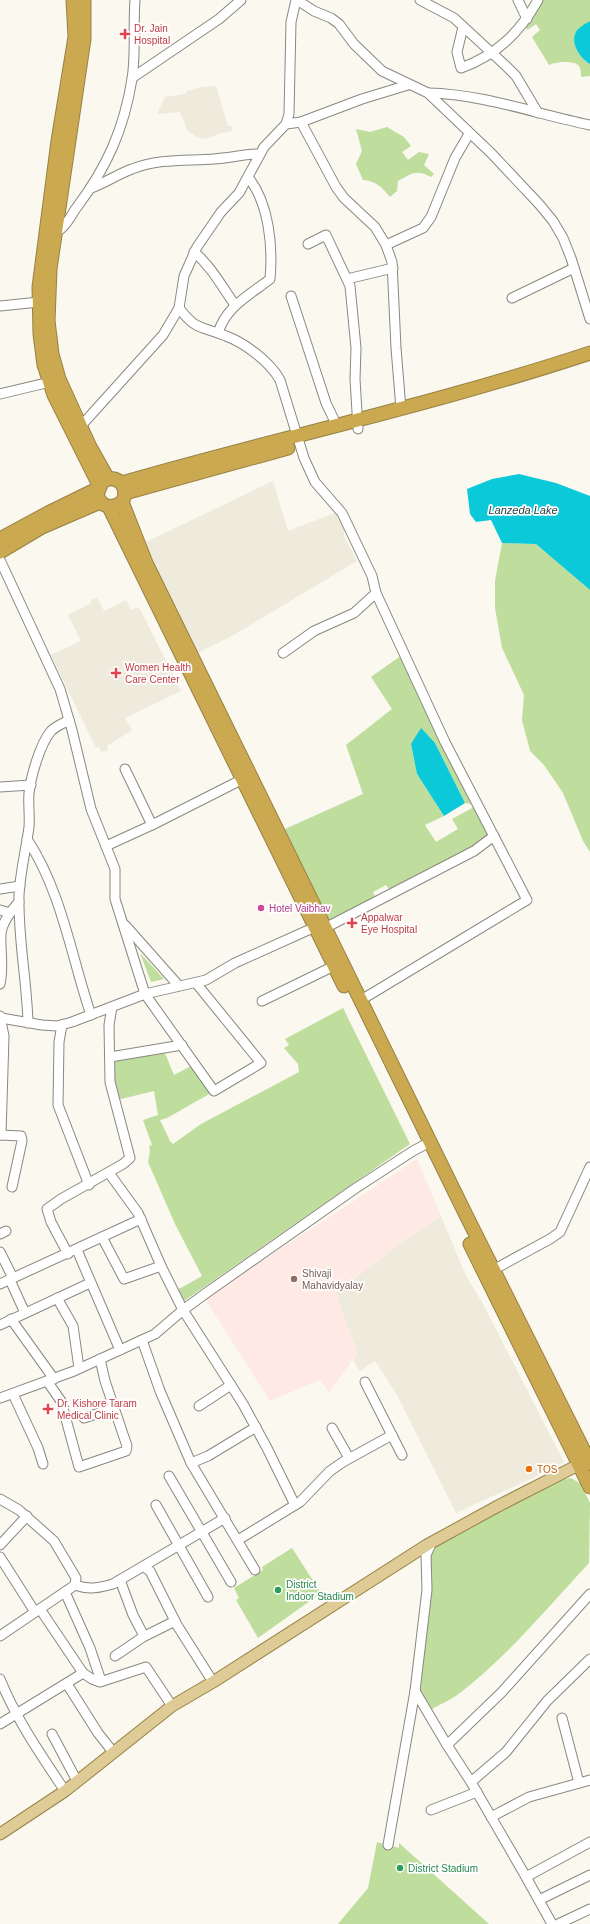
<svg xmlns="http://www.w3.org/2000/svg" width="590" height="1924" font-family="Arial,sans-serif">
  <rect width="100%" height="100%" fill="#faf8ef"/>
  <!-- built -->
  <g fill="#eeebdc">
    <path d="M216,86l12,40h4v5l-14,3 -12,5 -9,-2 -9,-6 -8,-19 -23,2 8,-17 20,-3 2,-3 15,-4z"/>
    <path d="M273,481l15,50 49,-19 7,14v10l13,25 -127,76 -35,17 -53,-110z"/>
    <path d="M97,597l7,14 22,-11 5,10 8,-3 42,84 -56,27 7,12 -25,16 1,4 -7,2 -2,-5 -3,1 -45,-93 30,-14 -13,-26 23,-12v-3z"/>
    <path d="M441,1216l25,60 17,28 81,158 -16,9 -92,42 -60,-120 -21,-32 -15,10 -7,-11 4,-7 -21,-60 70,-54z"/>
  </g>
  <!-- education -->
  <path fill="#fee9e5" d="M417,1159l24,57 -35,23 -70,54 21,60 -28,40 -9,-13 -50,21 -65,-102z"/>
  <!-- green -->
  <g fill="#bfdd9d">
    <path d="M542,0h48v21c-5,4 -13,7 -15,13 -4,11 6,25 15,30v12l-9,1c0,-4 0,-10 -3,-12 -5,-5 -24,-3 -29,0l-17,-28 8,-7 -4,-6 -9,6 -1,-3 8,-10z"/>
    <path d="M387,127l17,10 7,9 -9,6 6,8 11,-8 10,2 -5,11 10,9 -3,3c-14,-8 -19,-4 -33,4l-1,10 -7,6c-8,-10 -14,-16 -27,-17l-7,-16 6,-13 -6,-22 14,3z"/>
    <path d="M502,543l34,1 54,46v262l-7,-11 -20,-48 -19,-28 -14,-14 -8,-31 2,-25 -22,-47 -7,-40v-27z"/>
    <path d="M402,655l40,88 30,61 -7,-1 -30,-60 -24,1 6,30 27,42 -19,9 11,17 22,-13 -6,-10 22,-12 14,29 -16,12 -82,42 -4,-5 -13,7 2,5 -49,26 -41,-94 78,-35 -17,-49 46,-36 -21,-32z"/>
    <path d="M140,953l24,26 -13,3z"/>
    <path d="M343,1008l67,136 -226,157 -7,-11 25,-14 -27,-52 -27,-62 2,-11 -1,-5 3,-1 -9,-25 15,-5 -4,-24 -37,9 -2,-7 -2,-34 51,-8 10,24 19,-10 18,28 -44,25 -7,2 10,21 3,3 28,-20 98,-52 -1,-8 -14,-16 5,-3 -4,-6z"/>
    <path d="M571,1478l10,6 9,19 -1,60c-41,44 -81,93 -129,130 -9,7 -20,11 -29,17l-14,-27 12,-71 -1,-56 5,-9 65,-37 67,-31z"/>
    <path d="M292,1548l29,45 -63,45 -22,-38 3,-2 -5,-10 29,-18 -1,-3z"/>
    <path d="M377,1842l22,6v-5l90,81h-151l30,-36z"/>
  </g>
  <!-- water -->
  <g fill="#0bc9d8">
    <path d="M590,21v43c-9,-5 -19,-19 -15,-30 2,-6 10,-10 15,-13z"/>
    <path d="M519,474l37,9 34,13v94l-54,-46 -34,-1 -11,-23 -15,2 -6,-8 -3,-25 25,-10z"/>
    <path d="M421,728l14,15 30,60 -21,13 -27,-42 -6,-30z"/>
  </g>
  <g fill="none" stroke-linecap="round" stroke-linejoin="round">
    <!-- minor casing -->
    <g stroke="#898880" stroke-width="11">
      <g id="minor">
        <path d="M297,0l17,11 17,7 8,6 15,20 28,27 46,22 63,60 48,51 14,17 10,17 8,20 19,61"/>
        <path d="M420,0l34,18 52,48 10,10 22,37"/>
        <path d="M518,0l9,19"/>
        <path d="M463,27l-6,25 4,16c36,-13 59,-36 77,-68"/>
        <path d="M132,78l87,-59 22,-19"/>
        <path d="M428,93c55,1 108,21 162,32"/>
        <path d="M301,122l35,65 8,11 31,29 11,18 6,17 4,86 5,61"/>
        <path d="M286,124l15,-2 61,-23 46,-14"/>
        <path d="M91,188c14,-5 27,-14 41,-19 27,-11 55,-8 82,-10 16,-1 31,-5 46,-5"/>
        <path d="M53,233c11,-2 18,-18 24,-26 30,-40 47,-78 55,-128 4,-25 1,-53 3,-79"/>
        <path d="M308,244l18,-9 24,51 6,62 -1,31 3,50"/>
        <path d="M386,245l37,-17 8,-11 24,-59 14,-24"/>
        <path d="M194,252c18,15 28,35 41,53"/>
        <path d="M347,279l46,-11"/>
        <path d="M291,296l35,107 11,23"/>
        <path d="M512,298l62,-30"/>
        <path d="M0,306l39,-4"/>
        <path d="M179,308c17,23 23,18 47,28 19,7 44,26 54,44l24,78 11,24 27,31 30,63 4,17"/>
        <path d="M218,333c8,-27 32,-38 52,-54 3,-33 -1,-76 -22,-102"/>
        <path d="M0,394l54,-13"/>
        <path d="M80,427l83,-92 16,-27 5,-32 13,-29 24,-35 18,-19 25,-46 22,-23 3,-10 2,-92 5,-22"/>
        <path d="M0,560l60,129 12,41 19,79 24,60v30l30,95 69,97 47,-28 -65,-80"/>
        <path d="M283,653l31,-22 40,-18 22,-20 69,149 82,158 -166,100"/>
        <path d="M125,769l27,56"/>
        <path d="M0,787l31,-2"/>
        <path d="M27,839c35,53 44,117 64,176"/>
        <path d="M106,846l46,-21 89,-45"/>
        <path d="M0,889l20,-3"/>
        <path d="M0,910l10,3"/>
        <path d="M125,925l54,61"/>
        <path d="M325,928l149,-77 20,-15"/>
        <path d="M0,984c4,-17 0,-34 1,-50 1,-12 10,-23 18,-32"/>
        <path d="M262,1001l72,-35"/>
        <path d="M0,1016l4,20 -3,99"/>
        <path d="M1,1018l41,7 15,1 15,-4 73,-28 61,-14 29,-17 80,-36"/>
        <path d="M28,1023c-1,-42 -10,-84 -9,-127 1,-24 7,-46 10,-69 1,-11 -1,-23 0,-34 2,-17 11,-49 22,-62 5,-5 13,-8 18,-11"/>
        <path d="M62,1025l-3,17 -1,63 31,80"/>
        <path d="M110,1057l72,-12"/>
        <path d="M0,1135l21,1 1,5 -10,46"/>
        <path d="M109,1173l29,40 24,55 21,42 60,94 24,44 28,57"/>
        <path d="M0,1234l6,-3"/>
        <path d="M102,1237l22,42 37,-13"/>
        <path d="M77,1250l43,100"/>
        <path d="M0,1252l13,26"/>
        <path d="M68,1254l-17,-32 -4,-13 14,-10 62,-35 7,-6 -20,-76 -1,-57 3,-18"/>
        <path d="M493,1270l57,-31 10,-7 30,-65"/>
        <path d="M10,1280l15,33"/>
        <path d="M0,1284l141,-65"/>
        <path d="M57,1298l16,28 6,42"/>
        <path d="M11,1319l43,60"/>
        <path d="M0,1325l90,-42"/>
        <path d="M142,1340l18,51 31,72 64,107"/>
        <path d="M47,1381l14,20 18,66 47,-16 1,-5 -22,-65 -5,-22"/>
        <path d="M365,1382l37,73"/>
        <path d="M13,1394l25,54 5,16"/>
        <path d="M0,1398l74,-27 81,-37 28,-24 26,-19 147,-103 57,-37 17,-9"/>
        <path d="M199,1406l32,-21"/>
        <path d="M84,1418l30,-10"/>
        <path d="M332,1428l17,30"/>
        <path d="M191,1463l17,-7 48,-29"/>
        <path d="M169,1476l62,106"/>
        <path d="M0,1499l19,11 35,31 22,37 -1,7 -75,51"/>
        <path d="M156,1505l52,92"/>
        <path d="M238,1540l62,-38 30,-31 13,-9 49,-27"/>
        <path d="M0,1545l27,-29"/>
        <path d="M0,1557l35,55"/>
        <path d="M144,1567l6,4 27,54 36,57"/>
        <path d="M120,1580l13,35 11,21"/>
        <path d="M75,1585c14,5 24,3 38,-1l112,-66"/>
        <path d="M65,1592l25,56 11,33"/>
        <path d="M40,1609l43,64 9,6 8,3 46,-15 26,39"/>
        <path d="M115,1656l28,-19 32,-16"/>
        <path d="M0,1679c16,40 41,76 65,112"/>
        <path d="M67,1684l31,49 15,19"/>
        <path d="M415,1691l32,54 55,-53 88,-98"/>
        <path d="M562,1718l17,65"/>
        <path d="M0,1724l83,-51"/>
        <path d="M52,1734l25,47"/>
        <path d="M447,1745l24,37 55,95 64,-35"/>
        <path d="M471,1782l35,-30 41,-51 43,-42"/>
        <path d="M431,1810l46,-18"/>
        <path d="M491,1817l38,-20 61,-17"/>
        <path d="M388,1845l27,-154 12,-101 -1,-35 6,-13"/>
        <path d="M526,1877l26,47"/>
        <path d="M539,1900l51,-25"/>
        <path d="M558,1924l32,-15"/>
      </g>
    </g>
    <!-- major casing -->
    <g stroke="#978146" stroke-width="13">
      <path id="major" d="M0,1834l65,-43 107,-85 41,-24 214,-137 71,-39 88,-45"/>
    </g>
    <!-- highway casing -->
    <g stroke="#978146" stroke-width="15">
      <g id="highway">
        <path d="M73,0l2,37 -17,104 -19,146 1,47 4,31 10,30 45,90"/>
        <path d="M84,0v39l-34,230 -2,52 4,33 7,25 31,68 18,32"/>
        <path d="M122,483c156,-45 314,-79 468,-130"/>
        <path d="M125,493l163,-45"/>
        <path d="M122,502c-10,8 -22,5 -25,-8l5,-12c14,-10 29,5 20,20l24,61 320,652 124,248"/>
        <path d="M109,507l235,479"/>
        <path d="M0,539l48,-26 49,-24"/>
        <path d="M0,552l42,-25 58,-25"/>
        <path d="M470,1244l120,243"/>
      </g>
    </g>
    <!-- minor -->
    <use href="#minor" stroke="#fff" stroke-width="9"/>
    <!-- major -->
    <use href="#major" stroke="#dfcb96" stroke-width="11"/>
    <!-- highway -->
    <use href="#highway" stroke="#caa950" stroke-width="13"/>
  </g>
  <!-- markers -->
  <g fill="#e0444e" stroke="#fff" stroke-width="1.5">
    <path d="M123 28h4v4h4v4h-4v4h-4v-4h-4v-4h4z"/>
    <path d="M114 667h4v4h4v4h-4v4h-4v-4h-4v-4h4z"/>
    <path d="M350 917h4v4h4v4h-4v4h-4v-4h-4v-4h4z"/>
    <path d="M46 1403h4v4h4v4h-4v4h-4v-4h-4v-4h4z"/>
  </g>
  <circle fill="#d1479c" stroke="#fff" stroke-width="1.5" cx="261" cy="908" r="4"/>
  <circle fill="#8d6e63" stroke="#fff" stroke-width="1.5" cx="294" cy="1279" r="4"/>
  <circle fill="#e8710a" stroke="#fff" stroke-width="1.5" cx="529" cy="1469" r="4"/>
  <g fill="#2e9e5b" stroke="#fff" stroke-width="1.5">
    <circle cx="278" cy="1590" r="4"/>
    <circle cx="400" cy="1868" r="4"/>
  </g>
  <g text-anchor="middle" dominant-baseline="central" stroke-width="3.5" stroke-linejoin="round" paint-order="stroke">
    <!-- health labels -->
    <g font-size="10" fill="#be3a42" stroke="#fff" text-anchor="start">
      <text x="134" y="28">Dr. Jain<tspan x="134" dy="12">Hospital</tspan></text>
      <text x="125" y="667">Women Health<tspan x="125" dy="12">Care Center</tspan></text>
      <text x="361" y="917">Appalwar<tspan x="361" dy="12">Eye Hospital</tspan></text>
      <text x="57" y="1403">Dr. Kishore Taram<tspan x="57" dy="12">Medical Clinic</tspan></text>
    </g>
    <!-- hotel labels -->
    <g font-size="10" fill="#b23c85" stroke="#fff" text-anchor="start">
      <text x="269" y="908">Hotel Vaibhav</text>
    </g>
    <!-- education labels -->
    <g font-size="10" fill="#785e54" stroke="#fff" text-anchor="start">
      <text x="302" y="1273">Shivaji<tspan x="302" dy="12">Mahavidyalay</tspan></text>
    </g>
    <!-- food labels -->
    <g font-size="10" fill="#c56008" stroke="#fff" text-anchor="start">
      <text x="537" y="1469">TOS</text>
    </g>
    <!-- leisure labels -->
    <g font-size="10" fill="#27864d" stroke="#fff" text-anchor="start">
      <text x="286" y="1584">District<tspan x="286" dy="12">Indoor Stadium</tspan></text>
      <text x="408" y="1868">District Stadium</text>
    </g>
    <!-- water labels -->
    <g font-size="11" font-style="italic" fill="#274043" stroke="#fff">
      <text x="523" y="510">Lanzeda Lake</text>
    </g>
  </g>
</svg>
